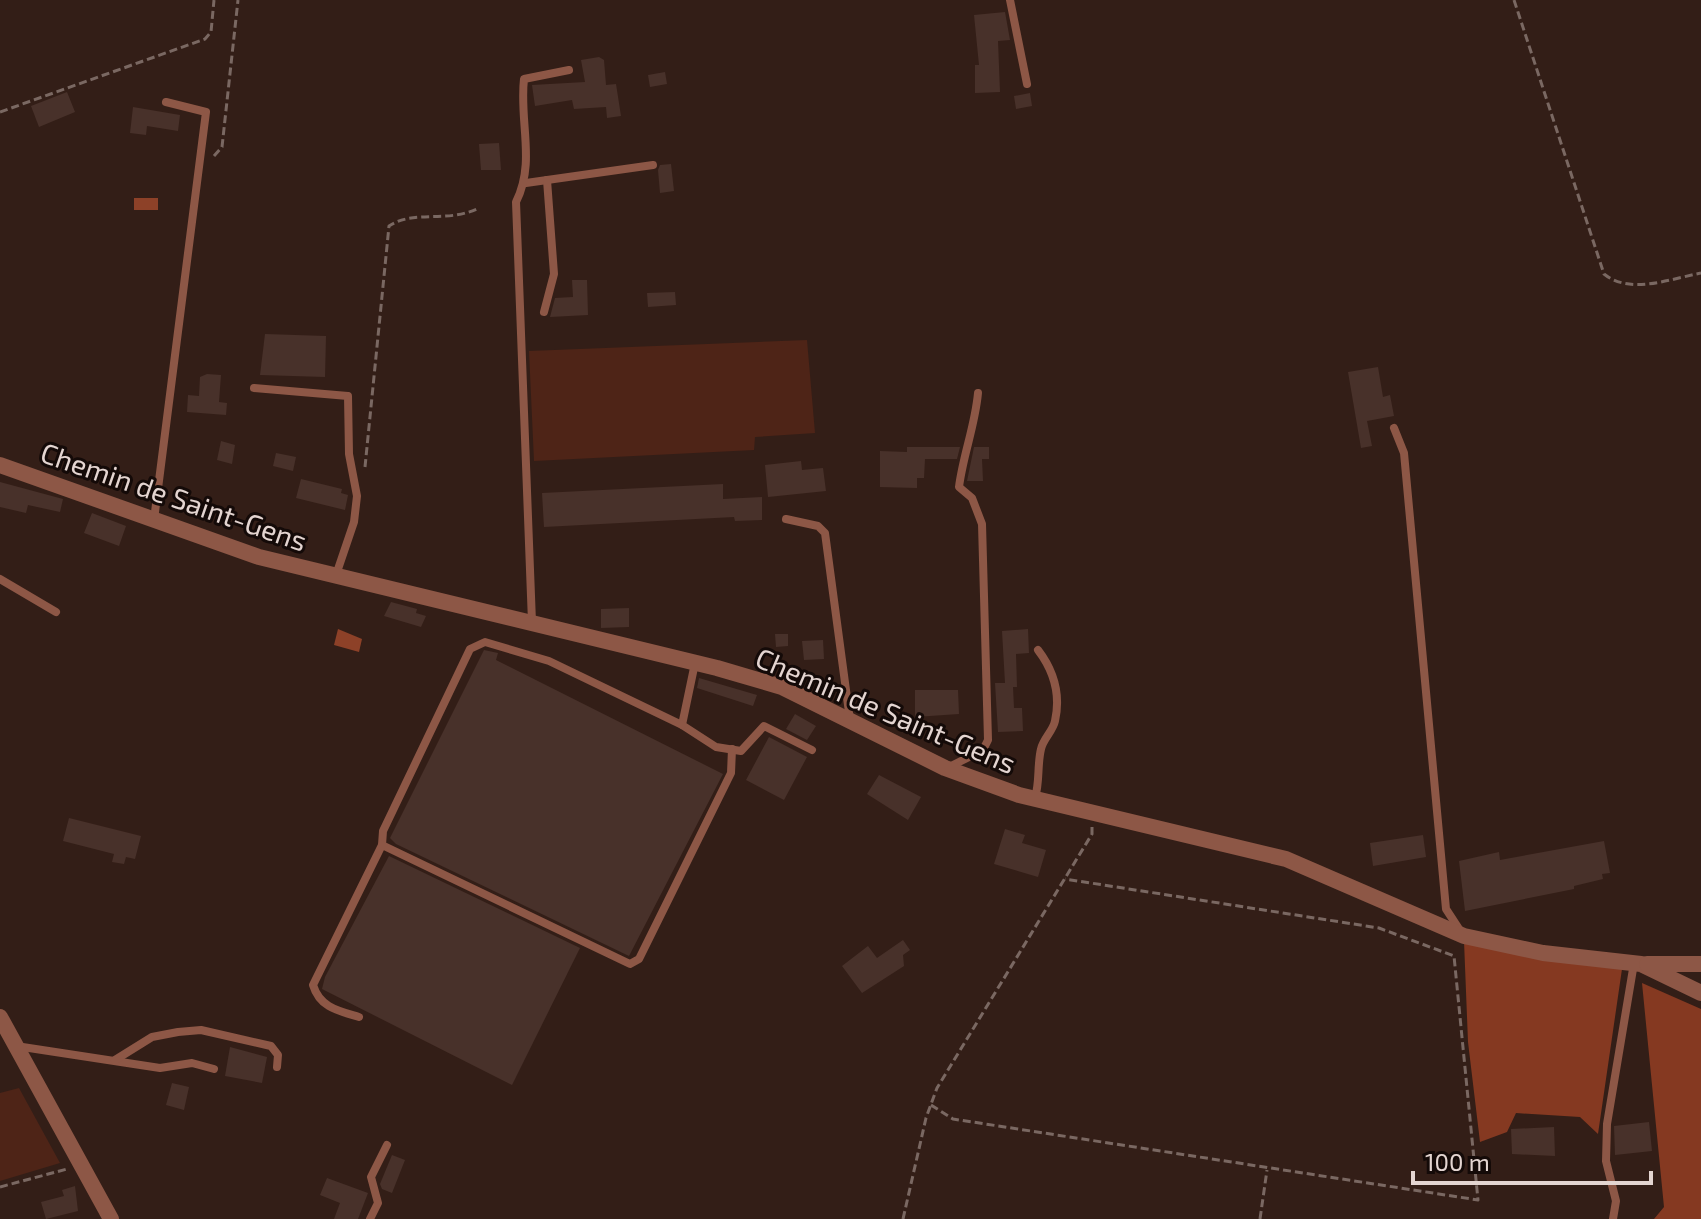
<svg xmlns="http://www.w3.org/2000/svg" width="1701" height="1219" font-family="'Exo 2',sans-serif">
  <rect width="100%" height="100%" fill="#331e17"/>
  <!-- green -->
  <g fill="#4e2417">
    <path d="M807,340l8,93 -60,4 -1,13 -220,11 -5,-110z"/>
    <path d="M19,1088l41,75 -60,18v-88z"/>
  </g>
  <!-- forest -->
  <g fill="#853921">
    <path d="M1464,941l158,28 -24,165 -18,-17 -64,-4 -9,19 -27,10 -12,-100z"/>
    <path d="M1642,983l59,26v210h-47l10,-12z"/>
  </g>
  <!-- water -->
  <g fill="#8d4128">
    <rect x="134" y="198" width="24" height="12"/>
    <path d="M338,629l24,10 -3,13 -25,-7z"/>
  </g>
  <!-- building -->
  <g fill="#48312a">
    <path d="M1005,12l5,28 -12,1 2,51 -25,1v-28h4l-5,-50z"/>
    <path d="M599,57l5,3 2,25 10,-1 5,32 -14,2 -1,-11 -32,2 -2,-9 -37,6 -3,-21 53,-3 -4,-22z"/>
    <path d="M665,72l2,12 -17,3 -2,-12z"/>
    <path d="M67,92l8,20 -36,15 -8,-21z"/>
    <path d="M1030,93l2,13 -16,3 -2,-13z"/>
    <path d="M133,107l47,8 -2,16 -31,-5 -1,9 -16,-2z"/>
    <path d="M499,143l2,27h-20l-2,-26z"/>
    <path d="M671,164l3,27 -14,2 -2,-23 2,-5z"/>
    <path d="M572,280h15l1,35 -38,2 5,-19 18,-1z"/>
    <path d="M675,292l1,13 -28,2 -1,-14z"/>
    <path d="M265,334l61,2 -1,41 -65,-2z"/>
    <path d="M1378,367l5,30 7,-2 4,21 -27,5 5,25 -11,2 -13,-76z"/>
    <path d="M207,374l14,1 -2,27 8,1 -1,12 -39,-3 1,-17 11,1 1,-19z"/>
    <path d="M221,441l14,4 -3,19 -15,-4z"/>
    <path d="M907,447h53l-3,12h-32l-1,19h-7v10l-37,-1v-36l27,1z"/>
    <path d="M974,447h15v12h-7l1,22h-16z"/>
    <path d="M276,453l20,4 -3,14 -20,-5z"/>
    <path d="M801,461l1,9 21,-2 3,23 -58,6 -3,-32z"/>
    <path d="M301,479l41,10 -1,4 7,2 -3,15 -49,-12z"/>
    <path d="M0,482l63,17 -3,13 -32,-7 -2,8 -26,-6z"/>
    <path d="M723,484v15l39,-2v23l-27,1 -1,-4 -190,10 -2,-34z"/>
    <path d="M92,513l34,13 -7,20 -35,-13z"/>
    <path d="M391,602l26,7 -1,4 10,3 -5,11 -37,-11z"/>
    <path d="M629,608v19l-28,1v-19z"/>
    <path d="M1028,629l1,24 -13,1 1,33h-4l1,21h8l1,23 -25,1 -3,-49h10l-3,-52z"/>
    <path d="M775,634h13v12l-12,1z"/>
    <path d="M823,640l1,19 -20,1 -2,-19z"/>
    <path d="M484,650l14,3 -2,7 227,114 -94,182 -233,-112 -6,-6z"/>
    <path d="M699,678l58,17 -4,11 -56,-18z"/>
    <path d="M915,690h43l1,24 -44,3z"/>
    <path d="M795,714l21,12 -9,14 -21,-11z"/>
    <path d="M769,737l38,20 -23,43 -38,-20z"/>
    <path d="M879,775l42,22 -13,23 -41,-26z"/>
    <path d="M69,818l72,18 -6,23 -9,-2 -2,7 -12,-2 2,-8 -51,-13z"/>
    <path d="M1005,829l20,6 -3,8 24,7 -8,27 -44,-13z"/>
    <path d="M1423,835l3,22 -53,9 -3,-23z"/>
    <path d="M1604,841l6,32 -8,1 1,5 -29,7v3l-109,22 -6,-50 40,-9 1,8z"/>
    <path d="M389,856l191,92 -68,137 -190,-96 3,-12z"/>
    <path d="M903,940l7,10 -7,5 1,11 -42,27 -20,-27 26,-20 9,12z"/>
    <path d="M230,1047l37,10 -5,26 -37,-7z"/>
    <path d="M172,1083l17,4 -5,23 -18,-5z"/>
    <path d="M1649,1122l3,29 -37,4 -1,-29z"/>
    <path d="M1554,1127l1,29 -43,-2 -1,-25z"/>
    <path d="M392,1155l13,5 -13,33 -10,-4 -2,-5z"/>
    <path d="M327,1178l41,15 -10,26h-24l6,-16 -20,-8z"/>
    <path d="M75,1186l3,25 -32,8 -5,-17 23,-6 -2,-6z"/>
  </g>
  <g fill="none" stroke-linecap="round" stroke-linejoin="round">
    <!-- path -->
    <g stroke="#7a6862" stroke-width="3" stroke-dasharray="8 4" stroke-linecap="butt">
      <path d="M1514,0l90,274c26,21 66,5 97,-1"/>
      <path d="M0,112l205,-73 6,-7 3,-32"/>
      <path d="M214,156l8,-9 16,-147"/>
      <path d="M365,467l24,-241c26,-17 57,-2 90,-18"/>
      <path d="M931,1105l22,14 525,81 -24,-244 -75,-28 -314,-49"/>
      <path d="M0,1187l67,-18"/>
      <path d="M903,1219l23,-101 11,-30 155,-254v-7"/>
      <path d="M1260,1219l7,-49"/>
    </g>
    <!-- service -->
    <g stroke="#8d5746" stroke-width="8">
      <path d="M1010,0l17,84"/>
      <path d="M526,183l127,-18"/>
      <path d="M544,312l10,-38 -7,-94"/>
      <path d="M254,388l94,8 1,58 8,42 -3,26 -18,53"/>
      <path d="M1394,428l10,25 42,456 15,23"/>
      <path d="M786,519l32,7 7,7 25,187"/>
      <path d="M154,520l52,-408 -40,-10"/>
      <path d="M0,579l56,33"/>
      <path d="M532,622l-16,-420c20,-39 3,-81 8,-123l45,-9"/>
      <path d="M695,663l-13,62 34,22 25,4 23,-25 48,24"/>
      <path d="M682,725l-133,-64 -64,-19 -15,7 -87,182 -1,14 248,119 9,-5 92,-186 1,-24"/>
      <path d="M949,767l34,-17 5,-10 -6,-216 -10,-26 -13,-11c4,-32 16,-61 19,-94"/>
      <path d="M1035,798c5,-17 2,-32 6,-49 2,-10 12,-18 14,-28 6,-27 -1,-50 -17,-71"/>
      <path d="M359,1017c-20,-6 -39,-9 -46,-32l69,-140"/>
      <path d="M16,1046l144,22 32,-5 22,6"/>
      <path d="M115,1060l37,-23 26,-5 23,-2 70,16 7,9 -1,12"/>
      <path d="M370,1219l8,-16 -7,-26 16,-32"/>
      <path d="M1613,1219l3,-18 -10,-40 1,-37 27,-161"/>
    </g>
    <!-- minor -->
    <g stroke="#8d5746" stroke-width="16">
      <path d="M0,465l259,92 458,111 65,19 163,81 74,27 267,64 178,77 79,17 98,11 60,29"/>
      <path d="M1647,964h54"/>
      <path d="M0,1017l111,202"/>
    </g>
  </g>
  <g text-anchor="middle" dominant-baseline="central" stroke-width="6" stroke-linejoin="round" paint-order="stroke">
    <!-- street labels -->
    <g font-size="28" fill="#e4d5d1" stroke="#140a08">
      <text transform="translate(174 496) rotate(19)">Chemin de Saint-Gens</text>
      <text transform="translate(886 710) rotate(23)">Chemin de Saint-Gens</text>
    </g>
  </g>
  <!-- scale -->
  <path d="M1413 1171v12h238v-12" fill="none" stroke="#e4d5d1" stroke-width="4"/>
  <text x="1425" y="1171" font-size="24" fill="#e4d5d1" stroke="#140a08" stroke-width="6" paint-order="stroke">100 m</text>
</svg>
